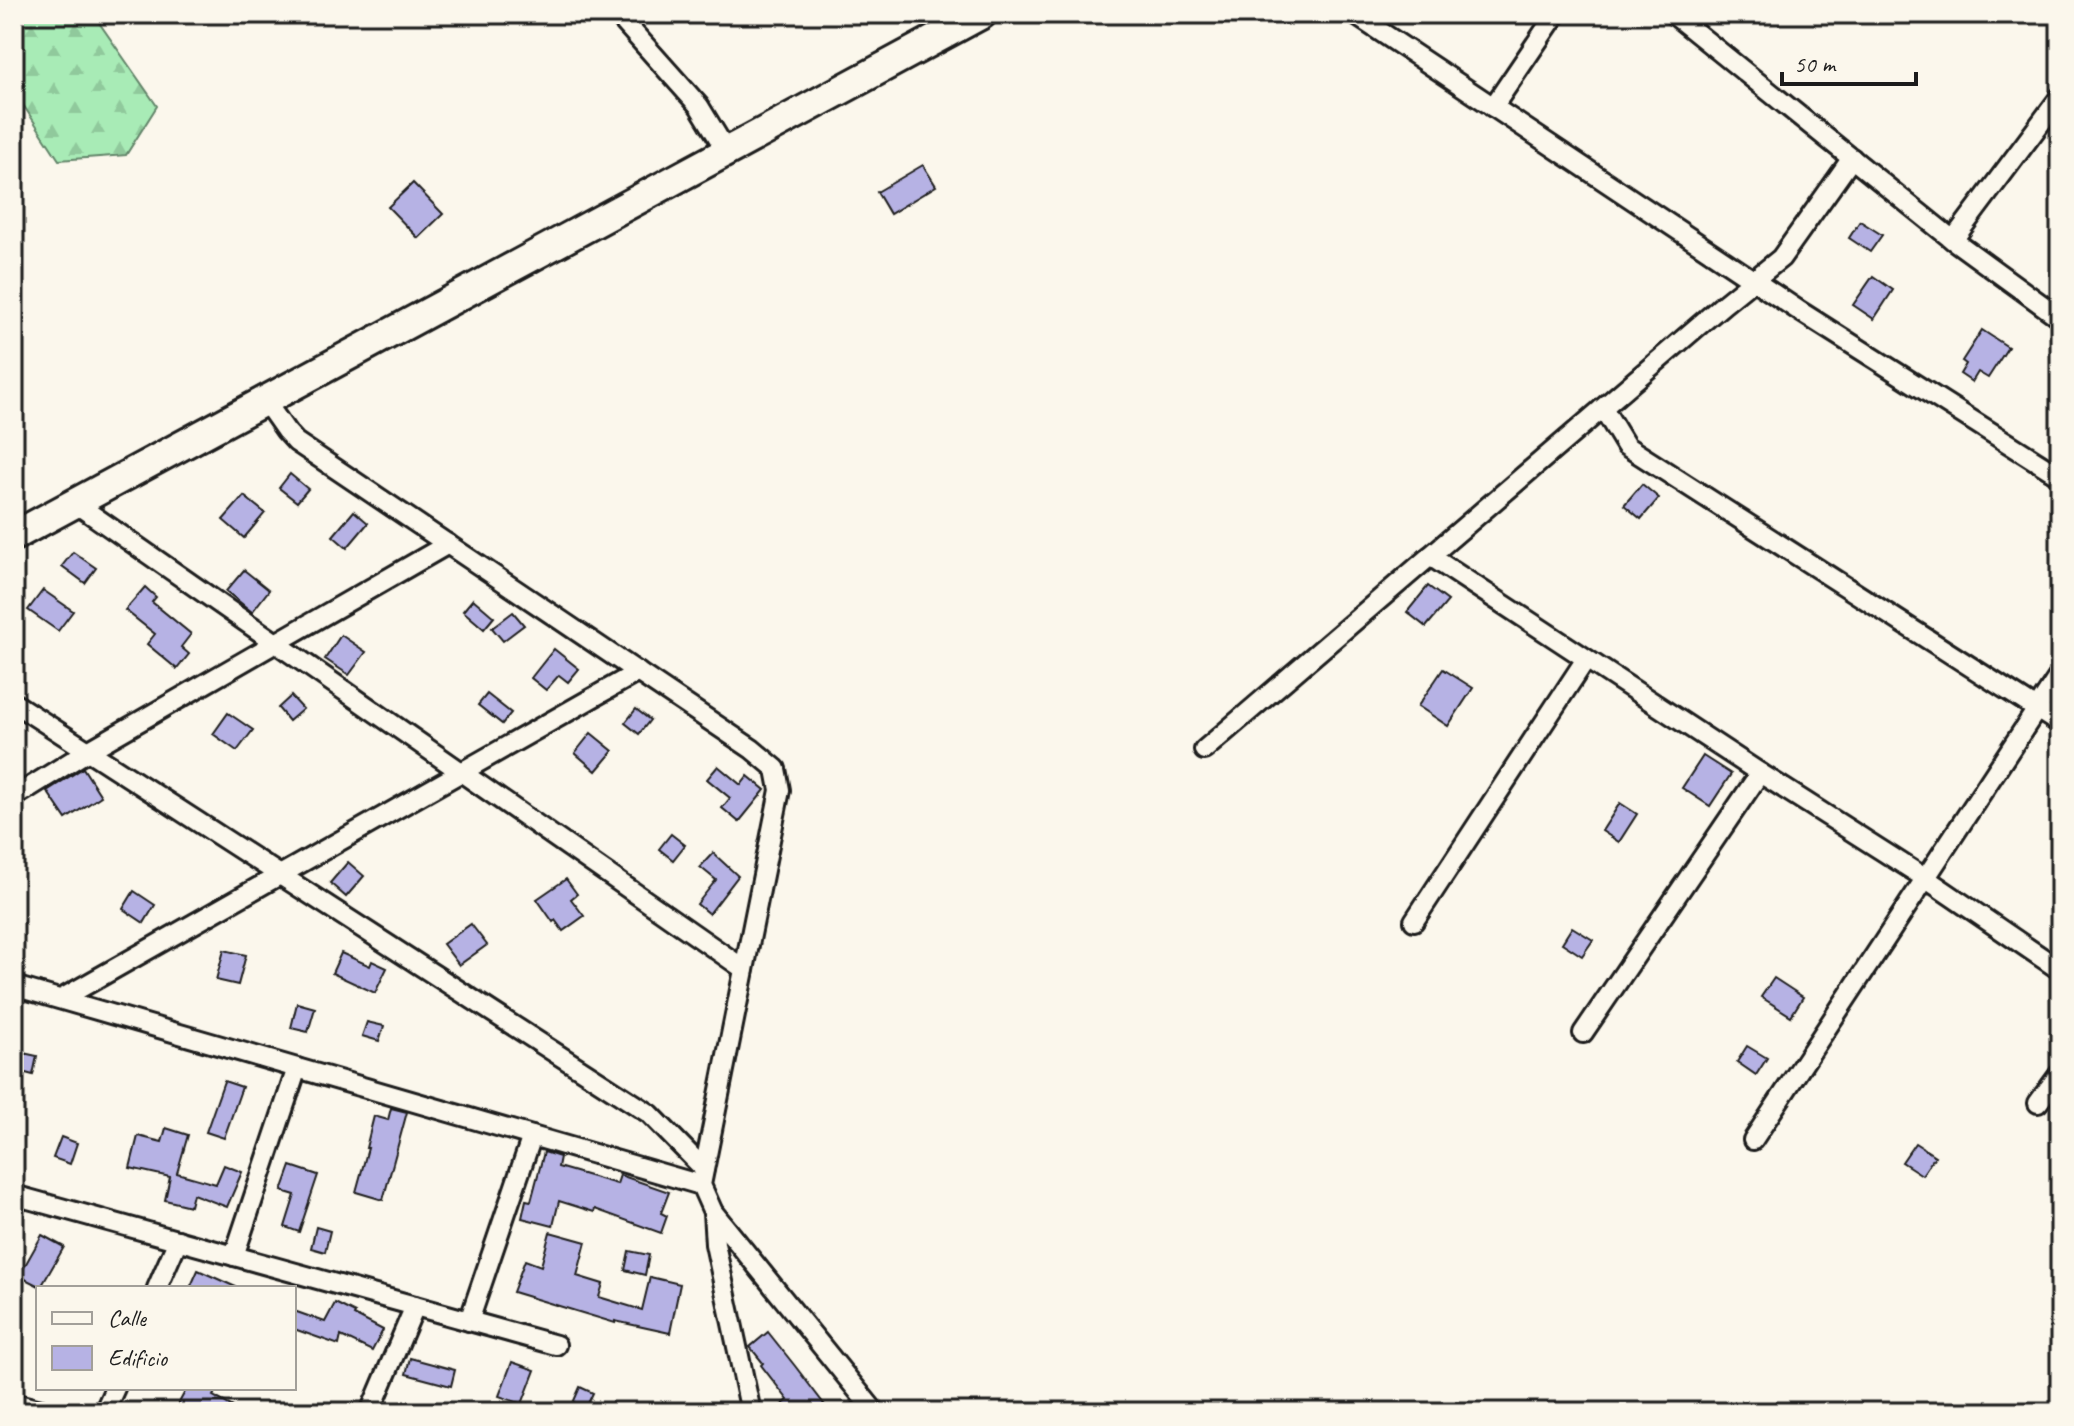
<svg xmlns="http://www.w3.org/2000/svg" width="2074" height="1426" font-family="Caveat,sans-serif">
  <defs>
    <pattern id="forest-firs" width="22" height="20" patternUnits="userSpaceOnUse" patternTransform="scale(2)"><rect width="22" height="20" fill="#a8ebb6"/><path d="M5 1l3.5 6h-7zM16 11l3.5 6h-7z" fill="#90c99c"/></pattern>
  </defs>
  <rect width="100%" height="100%" fill="#fbf7ec"/>
  <filter id="ink" filterUnits="userSpaceOnUse"><feTurbulence type="fractalNoise" baseFrequency=".0125" numOctaves="2"/><feDisplacementMap in="SourceGraphic" scale="16" xChannelSelector="R" yChannelSelector="G"/><feConvolveMatrix kernelMatrix="1 2 1 2 8 2 1 2 1" color-interpolation-filters="sRGB"/></filter>
  <g filter="url(#ink)">
    <!-- forest -->
    <path fill="url(#forest-firs)" stroke="#628469" stroke-width="2" d="M14,14h79l64,92 -31,49 -67,5 -45,-69z"/>
    <!-- building -->
    <g fill="#b6b2e4" stroke="#1c1c1c" stroke-width="2">
      <path d="M923,165l13,21 -46,28 -13,-22z"/>
      <path d="M413,183l30,31 -25,24 -30,-31z"/>
      <path d="M1860,221l22,14 -12,17 -21,-14z"/>
      <path d="M1873,276l20,14 -19,29 -21,-14z"/>
      <path d="M1982,330l26,17 -20,31 -10,-6 -6,10 -12,-8 6,-10 -4,-3z"/>
      <path d="M290,474l18,15 -11,13 -18,-14z"/>
      <path d="M1642,484l17,14 -18,21 -17,-14z"/>
      <path d="M244,496l21,17 -21,25 -21,-18z"/>
      <path d="M354,511l14,12 -21,25 -14,-12z"/>
      <path d="M73,552l23,16 -11,15 -23,-17z"/>
      <path d="M244,570l25,20 -17,22 -26,-21z"/>
      <path d="M1428,586l20,15 -22,26 -19,-15z"/>
      <path d="M145,587l11,10 -4,5 39,32 -10,13 8,7 -12,15 -30,-25 8,-10 -30,-24z"/>
      <path d="M43,590l30,21 -15,20 -30,-21z"/>
      <path d="M473,599l21,18 -10,12 -21,-18z"/>
      <path d="M513,612l11,13 -21,16 -11,-13z"/>
      <path d="M341,635l25,17 -17,23 -24,-16z"/>
      <path d="M554,649l25,20 -11,13 -9,-7 -13,15 -15,-12z"/>
      <path d="M1443,669l30,19 -25,38 -30,-20z"/>
      <path d="M487,694l24,19 -9,11 -24,-19z"/>
      <path d="M291,696l12,13 -14,12 -11,-13z"/>
      <path d="M636,709l14,11 -11,14 -14,-11z"/>
      <path d="M228,713l25,17 -16,21 -24,-17z"/>
      <path d="M591,733l22,18 -17,20 -21,-18z"/>
      <path d="M1703,756l28,18 -21,32 -28,-18z"/>
      <path d="M718,766l23,19 7,-9 17,14 -26,32 -17,-14 8,-10 -23,-19z"/>
      <path d="M83,768l18,28 -35,23 -19,-28z"/>
      <path d="M1620,803l17,11 -18,28 -17,-11z"/>
      <path d="M671,834l14,11 -12,15 -14,-11z"/>
      <path d="M713,853l25,23 -29,38 -12,-10 19,-24 -16,-13z"/>
      <path d="M348,862l16,14 -18,21 -16,-14z"/>
      <path d="M566,879l11,15 -6,5 13,17 -21,15 -8,-11 -2,2 -16,-23z"/>
      <path d="M134,891l21,14 -11,18 -21,-14z"/>
      <path d="M471,924l16,21 -28,20 -16,-21z"/>
      <path d="M1572,927l21,13 -11,16 -20,-13z"/>
      <path d="M224,950l22,5 -8,30 -22,-5z"/>
      <path d="M341,953l29,13 2,-5 15,7 -12,25 -43,-20z"/>
      <path d="M1774,978l29,19 -12,19 -30,-19z"/>
      <path d="M297,1003l18,5 -7,24 -17,-4z"/>
      <path d="M367,1022l17,4 -5,15 -17,-5z"/>
      <path d="M1747,1046l20,12 -11,17 -19,-13z"/>
      <path d="M14,1051l23,5 -4,19 -19,-5z"/>
      <path d="M224,1081l18,6 -18,51 -18,-6z"/>
      <path d="M391,1108l16,4 -24,88 -27,-8 12,-44h-2l8,-32 14,4z"/>
      <path d="M166,1128l22,7 -11,38 39,11 8,-19 18,7 -15,35 -34,-13 -3,12 -25,-6 5,-23 -40,-9 8,-32 24,6z"/>
      <path d="M61,1137l16,6 -7,21 -17,-6z"/>
      <path d="M1915,1143l20,13 -13,19 -20,-13z"/>
      <path d="M544,1152l16,5 -2,10 59,17 3,-9 49,17 -8,21 6,3 -6,17 -66,-24 -1,3 -35,-11 -6,25 -31,-8 4,-18 5,1z"/>
      <path d="M291,1166l27,9 -19,57 -14,-5 10,-32 -13,-4z"/>
      <path d="M316,1227l14,4 -5,21 -14,-4z"/>
      <path d="M550,1232l36,10 -9,34 26,8 -4,13 43,13 8,-33 30,7 -10,49 -55,-12v2l-102,-31 12,-32 16,6z"/>
      <path d="M42,1235l22,12 -23,40 -22,-11z"/>
      <path d="M629,1251l20,4 -4,20 -20,-5z"/>
      <path d="M198,1270l40,18h-48z"/>
      <path d="M335,1303l20,10 -1,2 29,15 -11,21 -31,-15 -2,9 -45,-16v-18l31,11z"/>
      <path d="M768,1332l27,34 35,46h-57l15,-12 -27,-35 2,-2 -13,-16z"/>
      <path d="M410,1358l45,12 -4,16 -45,-12z"/>
      <path d="M512,1362l23,8 -13,34 -23,-8z"/>
      <path d="M580,1387l13,6 -9,19h-15z"/>
      <path d="M187,1388h31l-5,8 29,16h-68z"/>
    </g>
    <g fill="none" stroke-linecap="round" stroke-linejoin="round">
      <!-- street casing -->
      <g stroke="#1c1c1c" stroke-width="24">
        <g id="street">
          <path d="M617,14l82,92 28,46"/>
          <path d="M1354,14l444,296 262,166"/>
          <path d="M1673,14l280,226 107,78"/>
          <path d="M1493,107l63,-93"/>
          <path d="M1953,240l107,-143"/>
          <path d="M265,401l21,30 10,11 456,307 24,20 4,21 -79,395 12,27 162,200"/>
          <path d="M1603,408l23,38 434,278"/>
          <path d="M75,503l669,466"/>
          <path d="M1430,556l330,217 165,105 135,92"/>
          <path d="M14,703l636,411 54,55"/>
          <path d="M1204,750l520,-446 57,-46 71,-100"/>
          <path d="M14,797l74,-46 360,-207"/>
          <path d="M1414,921l172,-262"/>
          <path d="M14,986l687,199"/>
          <path d="M61,999l577,-327"/>
          <path d="M1583,1033l177,-260"/>
          <path d="M2038,1103l22,-30"/>
          <path d="M1753,1140l307,-466"/>
          <path d="M14,1195l542,150"/>
          <path d="M713,1212l2,32 36,168"/>
          <path d="M234,1256l63,-188"/>
          <path d="M157,1288l21,-48"/>
          <path d="M469,1321l63,-185"/>
          <path d="M14,1403l35,9"/>
          <path d="M104,1412l11,-24"/>
          <path d="M370,1412l45,-106"/>
        </g>
      </g>
      <!-- primary casing -->
      <g stroke="#1c1c1c" stroke-width="34">
        <path id="primary" d="M14,536l968,-522"/>
      </g>
      <!-- street -->
      <use href="#street" stroke="#fbf7ec" stroke-width="18"/>
      <!-- primary -->
      <use href="#primary" stroke="#fbf7ec" stroke-width="28"/>
    </g>
  </g>
  <!-- margin -->
  <rect width="2074" height="1426" fill="none" stroke="#fbf7ec" stroke-width="48"/>
  <rect x="24" y="24" width="2026" height="1378" fill="none" stroke="#1c1c1c" stroke-width="3" filter="url(#ink)"/>
  <!-- legend -->
  <rect x="36" y="1286" width="260" height="104" fill="#fbf7ec" stroke="#a29f99" stroke-width="2"/>
  <rect x="52" y="1312" width="40" height="12" fill="#fbf7ec" stroke="#a29f99" stroke-width="2"/>
  <text x="108" y="1326" font-size="24" fill="#1c1c1c">Calle</text>
  <rect x="52" y="1346" width="40" height="24" fill="#b6b2e4" stroke="#a29f99" stroke-width="2"/>
  <text x="108" y="1366" font-size="24" fill="#1c1c1c">Edificio</text>
  <!-- scale -->
  <path d="M1782 72v12h134v-12" fill="none" stroke="#1c1c1c" stroke-width="4"/>
  <text x="1794" y="72" font-size="24" fill="#1c1c1c" stroke="#fbf7ec" stroke-width="6" paint-order="stroke">50 m</text>
</svg>
